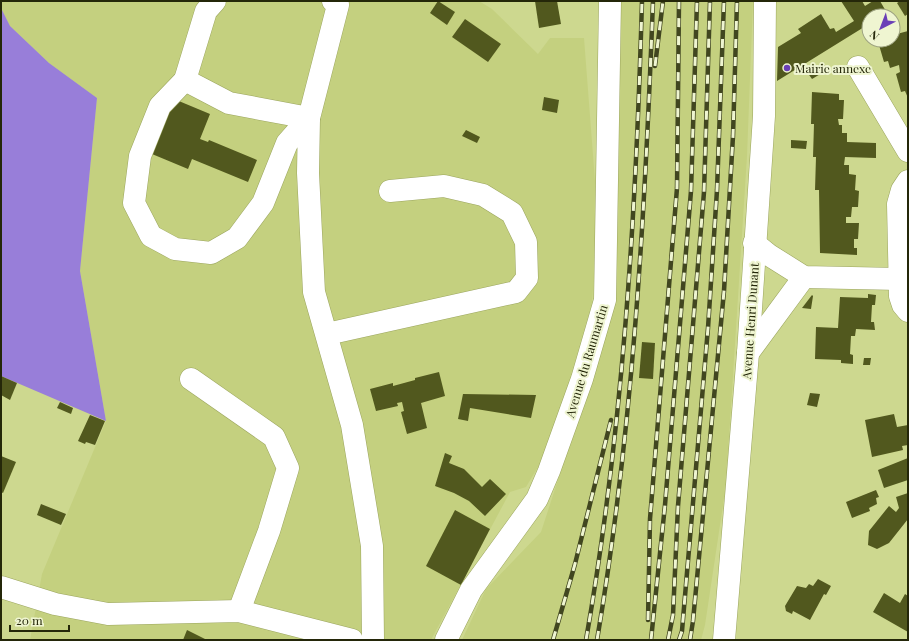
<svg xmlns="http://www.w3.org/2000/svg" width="909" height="641" font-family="'Playfair Display',serif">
  <rect width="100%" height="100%" fill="#cdd88f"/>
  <!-- built -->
  <g fill="#c4d07f">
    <path d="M1,1h478l13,8 46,45 12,-16h34l14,182 -6,83 -42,144 -24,40 -16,5 -79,148h-401l12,-66 64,-153 -26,-150 17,-173 -48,-35 -39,-37 -9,-18z"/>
    <path d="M620,1h133l-6,155 -21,329 -21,140 -4,15h-239l24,-51 55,-57 68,-209 10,-168z"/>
  </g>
  <!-- forest -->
  <path fill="#987ed9" d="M1,8l9,18 39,37 48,35 -17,173 26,150 -105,-45z"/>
  <!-- building -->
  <g fill="#51581e">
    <path d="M438,1l17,11 -8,13 -17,-12z"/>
    <path d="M535,1h22l4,23 -22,4z"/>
    <path d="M841,1h21l3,5 8,-5h7l7,12 -6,3h-12v8l-92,57 1,-34 23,-14 -3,-4 23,-15 9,15 4,-1 2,4 18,-11z"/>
    <path d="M900,1h8v13l-3,2 -8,-13z"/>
    <path d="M465,19l36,25 -13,18 -36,-25z"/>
    <path d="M908,31v67l-3,-7 -4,1 -5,-18 4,-2 -1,-7 -9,3 -2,-7 -4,1 -5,-17 4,-1v-4h10v-5z"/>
    <path d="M823,63l4,7 -15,9 -5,-7z"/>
    <path d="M812,92l27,2v6h5l-1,19h-5l1,6h3v8h5v9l29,1v15l-31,-1 -1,8h5v9l7,1 -1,15 4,1 -1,16h-6l-1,10h-5v6h13l-1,16h-4v9h3v7l-37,-2 -1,-63h-4l1,-33h-3l1,-33h-3z"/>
    <path d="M544,97l15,3 -2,13 -15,-3z"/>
    <path d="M174,99l36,15 -10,25 8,3 1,-2 48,20 -9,22 -56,-23 -4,10 -36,-15z"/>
    <path d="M466,130l14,7 -3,6 -15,-7z"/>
    <path d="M791,140l16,1 -1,8 -15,-1z"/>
    <path d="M868,294l8,1 -1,10h-3l-1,17h3l1,8 -19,-1 -1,7h-4l-1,18 3,1v9l-12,-1v-3l-26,-1 1,-32 22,1 2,-31 28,1z"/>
    <path d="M812,295l1,1 -2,13 -9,-1z"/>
    <path d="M642,342l13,1 -2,36 -14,-1z"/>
    <path d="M864,358h7l-1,7h-7z"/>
    <path d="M439,372l6,24 -24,7 6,25 -20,6 -6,-22 3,-1 -2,-9 -5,1 1,3 -22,5 -6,-22 23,-6v3l22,-6v-2z"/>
    <path d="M1,376l16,7 -7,17 -9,-5z"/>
    <path d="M810,393l10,1 -3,13 -10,-2z"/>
    <path d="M463,394l73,1 -5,23 -61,-10 -2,13 -10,-2z"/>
    <path d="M60,402l13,6 -2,6 -14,-6z"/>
    <path d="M894,414l3,13 11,-2v20l-6,1 1,4 -31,7 -7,-37z"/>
    <path d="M90,415l15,6 -10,24 -9,-3 -1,2 -7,-3z"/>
    <path d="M445,453l7,3 -3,7 15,6 18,18 8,-8 16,15 -21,22 -16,-15 -15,-8 -19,-7z"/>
    <path d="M1,456l15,6 -13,31 -2,-1z"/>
    <path d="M908,458v22l-24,8 -6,-18z"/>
    <path d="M876,490l3,7 -3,1 1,6 -8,4 1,3 -18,7 -6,-16z"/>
    <path d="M908,493v26l-19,24 -12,6 -9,-4 1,-14 20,-25 7,6 3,-4 -3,-11z"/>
    <path d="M41,504l25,10 -5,11 -24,-10z"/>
    <path d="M455,510l35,19 -29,56 -35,-19z"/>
    <path d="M818,579l13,7 -5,9 -2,-1 -14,26 -17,-9 -1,3 -6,-3 -1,-5 12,-20 9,2 3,-4 4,2z"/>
    <path d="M884,593l16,10 5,-9 3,2v36l-35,-20z"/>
    <path d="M187,630l18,9v1h-22z"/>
  </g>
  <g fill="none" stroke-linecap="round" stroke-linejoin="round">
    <!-- minor casing -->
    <g stroke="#9ba55e" stroke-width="23">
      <g id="minor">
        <path d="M215,1l-9,10 -21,69 44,23 80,15"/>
        <path d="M333,1l5,4 -29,113 -1,55 6,119 38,133 20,121 1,94"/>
        <path d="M858,67l50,84"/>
        <path d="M185,80l-25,26 -20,50 -6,47 17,33 24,13 36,4 26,-15 26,-35 24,-60 22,-25"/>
        <path d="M908,181l-6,9 -4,14 2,92 3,9 5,6"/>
        <path d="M754,243l15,12 35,22 95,2"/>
        <path d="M327,334l189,-42 11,-14 -1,-36 -14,-29 -29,-18 -39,-9 -54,5"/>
        <path d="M748,353l56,-76"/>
        <path d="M191,379l83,58 14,31 -19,63 -30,80"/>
        <path d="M1,587l54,17 53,10 131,-3 113,29"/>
        <path d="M446,640l25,-50 66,-91 12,-28 33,-92 23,-79 5,-299"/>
        <path d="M724,640l24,-287 16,-237 1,-115"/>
      </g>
    </g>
    <!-- minor -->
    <use href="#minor" stroke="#fff" stroke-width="22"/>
    <!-- rail casing -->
    <g stroke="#414620" stroke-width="4.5">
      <g id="rail">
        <path d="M655,66l8,-65"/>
        <path d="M648,620l2,-101 27,-331 2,-187"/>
        <path d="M553,640l22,-76 36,-144"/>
        <path d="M586,640c37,-211 50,-425 56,-639"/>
        <path d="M597,640c36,-211 48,-425 56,-639"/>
        <path d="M651,640l14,-135 26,-314 6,-190"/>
        <path d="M668,640l5,-25 5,-109 26,-314 6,-191"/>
        <path d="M679,640l3,-9 26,-303 9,-138 7,-189"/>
        <path d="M690,640l3,-19 31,-330 9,-155 4,-135"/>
      </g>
    </g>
    <!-- rail -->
    <use href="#rail" stroke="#eff5d1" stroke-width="3" stroke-dasharray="9" stroke-linecap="butt"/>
  </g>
  <!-- markers -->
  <circle fill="#6a3fb7" stroke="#eff5d1" stroke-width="1.5" cx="787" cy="68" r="4"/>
  <g text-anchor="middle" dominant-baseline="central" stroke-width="4" stroke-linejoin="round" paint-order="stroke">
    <!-- poi labels -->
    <g font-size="12" fill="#242709" stroke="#eff5d1" text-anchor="start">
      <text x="795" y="68">Mairie annexe</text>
    </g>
    <!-- street labels -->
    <g font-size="12" fill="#242709" stroke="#eff5d1">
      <text transform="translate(750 321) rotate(-86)">Avenue Henri Dunant</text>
      <text transform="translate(586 361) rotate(-73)">Avenue du Raumartin</text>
    </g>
  </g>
  <!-- border -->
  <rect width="909" height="641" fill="none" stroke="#242709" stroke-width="4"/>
  <!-- north arrow -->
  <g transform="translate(881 28) rotate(222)"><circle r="19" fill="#eff5d1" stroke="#9ea381"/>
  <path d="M0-3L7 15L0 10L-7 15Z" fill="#6a3fb7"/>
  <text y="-6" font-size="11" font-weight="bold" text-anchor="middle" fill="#242709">N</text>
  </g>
  <!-- scale -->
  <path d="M10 625v6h59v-6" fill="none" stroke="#242709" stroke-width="2"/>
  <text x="16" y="625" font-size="12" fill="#242709" stroke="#eff5d1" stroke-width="3" paint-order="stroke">20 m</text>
</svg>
